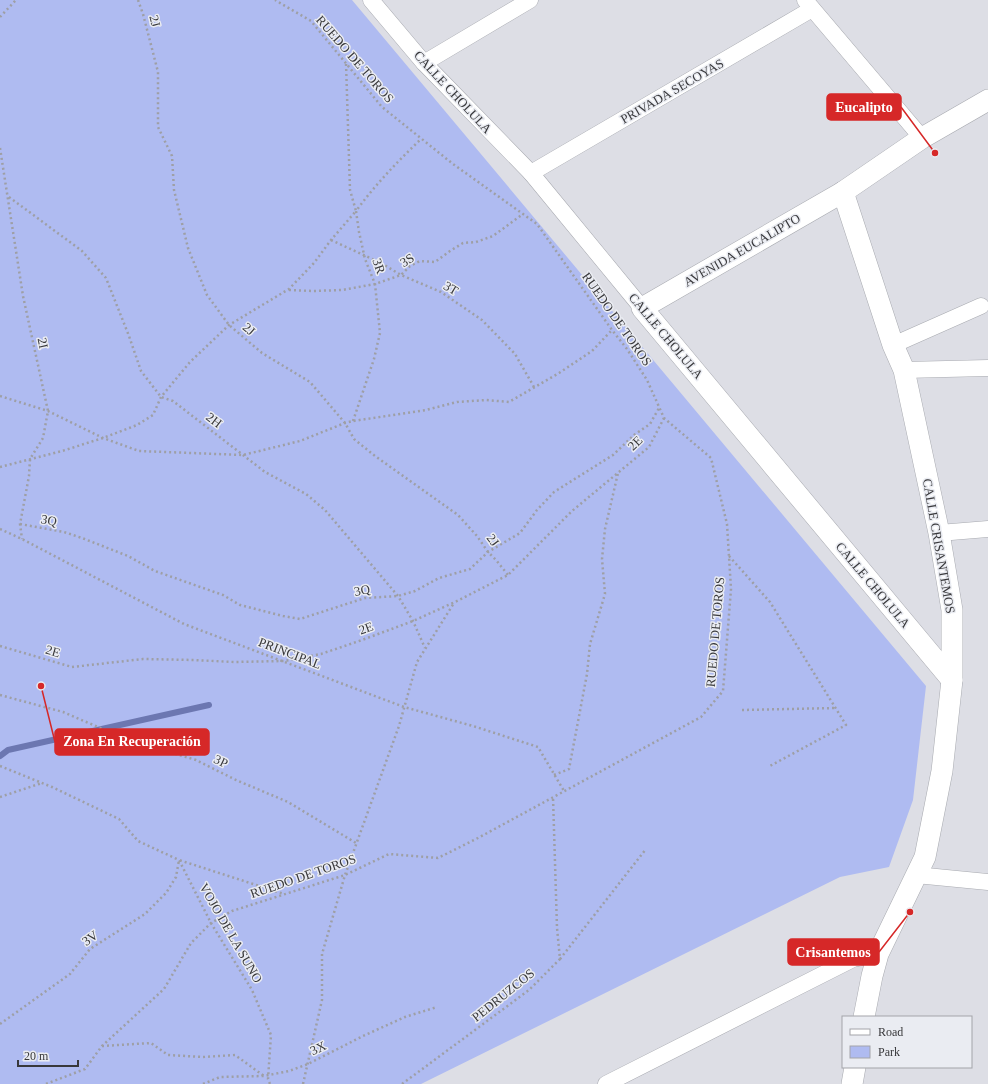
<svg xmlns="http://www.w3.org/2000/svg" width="988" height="1084" font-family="'Times New Roman',serif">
  <rect width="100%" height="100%" fill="#dddee5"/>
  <!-- green -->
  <path fill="#afbbf1" d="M0,0h352l574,686 -13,114 -24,67 -49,10 -419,207h-421z"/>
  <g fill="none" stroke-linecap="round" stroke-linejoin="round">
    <!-- stream -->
    <path stroke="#6c77b1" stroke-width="6" d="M0,756l8,-6 201,-45"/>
    <!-- minor casing -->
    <g stroke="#a8aab0" stroke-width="17">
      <g id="minor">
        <path d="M371,0l53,63 107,110 111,135"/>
        <path d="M805,0l117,138"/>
        <path d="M424,63l106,-63"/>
        <path d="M531,173l281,-164"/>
        <path d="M893,345l88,-39"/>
        <path d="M904,370l84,-2"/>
        <path d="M939,533l49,-4"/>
        <path d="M916,875l72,7"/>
        <path d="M606,1084l247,-125 25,-5"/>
      </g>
    </g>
    <!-- tertiary casing -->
    <g stroke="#a8aab0" stroke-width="22">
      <g id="tertiary">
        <path d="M843,192l50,153 11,25 35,163 13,77v70l-10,91 -17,86 -47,97 -6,22 -8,41"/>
        <path d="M952,680l-310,-372 201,-116 79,-54 66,-38"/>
        <path d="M852,1084l3,-17"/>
      </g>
    </g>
    <!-- path -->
    <g stroke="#9e9fa5" stroke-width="2.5" stroke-dasharray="2 3" stroke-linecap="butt">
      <path d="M138,0l5,14 15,58v55l14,29 2,34 14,58 19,47 22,30 33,28 48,29 35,41 9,16 21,17 83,59 19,21 11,16 8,8 12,15"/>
      <path d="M0,17l16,-17"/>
      <path d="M0,148l23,148 25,115 -5,27 -13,21 -1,17 -9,48 2,15"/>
      <path d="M9,197l73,54 24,27 23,58 12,35 20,26 12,4 92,71 41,22 19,16 73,86 15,25 12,27"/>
      <path d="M331,240l50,23 20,12 40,17 41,28 33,34 19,33"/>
      <path d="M289,290l24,1 29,-1 33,-6 26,-9 9,-9 10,-5 15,1 15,-11 13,-8 13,-1 17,-6 30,-22"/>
      <path d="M0,396l48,15 55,27 36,13 104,4 57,-14 45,-18 8,-2 73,-11 31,-8 29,-2 23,2 50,-29 33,-22 20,-21"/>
      <path d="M353,421l21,-62 6,-26 -5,-49 -10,-25 -6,-27 -3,-21c19,-26 41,-49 65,-72"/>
      <path d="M0,467l62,-16 41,-13 34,-13 16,-10 8,-18 29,-35 39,-37 60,-36 25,-26 17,-23 25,-29 -6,-21 -4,-127"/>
      <path d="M20,524l44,8 18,6 46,18 27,15 68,24 17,10 43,11 17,3 65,-21 33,-2 17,-5 24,-13 31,-9 18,-17 32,-19 17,-23 17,-18 59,-37 21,-20 16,-11 9,-16"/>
      <path d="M0,529l22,10 162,85 220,83 69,19 65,21 26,44"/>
      <path d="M729,556l41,46 76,123 -78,42"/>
      <path d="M0,646l72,21 71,-8 51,1 40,2 50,-1 37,-7 41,-14 51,-19 42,-19 53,-27 64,-64 77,-64 15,-29"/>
      <path d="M0,695l63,17 49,21 37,13 47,14 40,20 52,22 68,41"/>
      <path d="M742,710l94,-2"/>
      <path d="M0,766l52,21 67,32 19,22 41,19 32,63 41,67 19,45 -3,44 2,5"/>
      <path d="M554,775l15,-6 18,-95 3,-30 15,-50 -3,-35 3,-30 13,-56"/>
      <path d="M0,797l42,-14"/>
      <path d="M560,959l86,-110"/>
      <path d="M0,1024l70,-50 20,-25 55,-35 21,-21 10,-16 3,-17 105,34"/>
      <path d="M102,1046l49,-3 17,12 35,2 32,-2 29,21"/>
      <path d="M46,1084l39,-15 17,-23 62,-57 27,-46 20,-20 21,-12 113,-36 44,-21 49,4 40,-20 223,-121 22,-26 8,-102 -4,-65 -16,-66 -47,-40 -17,-38 -20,-31 -15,-19 -75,-106 -84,-60 -71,-57 -71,-86 -36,-21"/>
      <path d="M203,1084l17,-7 44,-1 25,-5 19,-7 55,-28 42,-19 32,-10"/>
      <path d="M303,1084l19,-84v-46l23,-79 54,-149 18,-64 37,-59"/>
      <path d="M402,1084l127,-94 31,-31 -3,-31 -4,-131"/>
    </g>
    <!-- minor -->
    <use href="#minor" stroke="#fff" stroke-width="16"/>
    <!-- tertiary -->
    <use href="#tertiary" stroke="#fff" stroke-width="21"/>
  </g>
  <g text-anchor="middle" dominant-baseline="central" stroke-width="3" stroke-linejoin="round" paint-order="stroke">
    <!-- street labels -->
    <g font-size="13" fill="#38383b" stroke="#eaecf2">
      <text transform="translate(155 21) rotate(75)">2J</text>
      <text transform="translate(355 59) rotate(49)">RUEDO DE TOROS</text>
      <text transform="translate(672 91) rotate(-30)">PRIVADA SECOYAS</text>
      <text transform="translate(453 92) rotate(47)">CALLE CHOLULA</text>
      <text transform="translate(742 250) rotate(-30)">AVENIDA EUCALIPTO</text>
      <text transform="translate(407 260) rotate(-31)">3S</text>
      <text transform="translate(379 266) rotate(71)">3R</text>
      <text transform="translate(451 288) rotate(31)">3T</text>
      <text transform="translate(617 319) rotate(55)">RUEDO DE TOROS</text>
      <text transform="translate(249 329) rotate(41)">2J</text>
      <text transform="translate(666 336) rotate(50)">CALLE CHOLULA</text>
      <text transform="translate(43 343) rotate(78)">2I</text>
      <text transform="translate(214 420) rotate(37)">2H</text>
      <text transform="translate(635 443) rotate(-45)">2E</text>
      <text transform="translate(49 520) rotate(11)">3Q</text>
      <text transform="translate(493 540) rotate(53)">2J</text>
      <text transform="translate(939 546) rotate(80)">CALLE CRISANTEMOS</text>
      <text transform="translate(873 585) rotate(50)">CALLE CHOLULA</text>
      <text transform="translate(362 590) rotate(-11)">3Q</text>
      <text transform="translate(366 628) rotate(-20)">2E</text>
      <text transform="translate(715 632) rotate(-85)">RUEDO DE TOROS</text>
      <text transform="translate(53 651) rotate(16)">2E</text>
      <text transform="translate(290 653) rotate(21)">PRINCIPAL</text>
      <text transform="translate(221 761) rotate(26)">3P</text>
      <text transform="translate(303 876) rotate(-19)">RUEDO DE TOROS</text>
      <text transform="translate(231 933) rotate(60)">VOJO DE LA SUNO</text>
      <text transform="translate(90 938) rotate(-37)">3V</text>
      <text transform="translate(503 995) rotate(-39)">PEDRUZCOS</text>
      <text transform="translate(318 1048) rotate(-26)">3X</text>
    </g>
  </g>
  <!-- callouts -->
  <path fill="none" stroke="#d62828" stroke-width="1.5" d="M935 153L901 107M41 686L55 742M910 912L879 952"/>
  <g fill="#d62828" stroke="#eaecf2" stroke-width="1.5">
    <circle cx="935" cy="153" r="4"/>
    <circle cx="41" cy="686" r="4"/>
    <circle cx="910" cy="912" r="4"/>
  </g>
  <g fill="#d62828" stroke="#d62828" stroke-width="1.5">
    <rect x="827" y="94" width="74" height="26" rx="4"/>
    <rect x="55" y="729" width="154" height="26" rx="4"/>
    <rect x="788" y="939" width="91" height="26" rx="4"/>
  </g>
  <g font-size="14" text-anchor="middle" font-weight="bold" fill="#fff">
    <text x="864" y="112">Eucalipto</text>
    <text x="132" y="746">Zona En Recuperación</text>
    <text x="833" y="957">Crisantemos</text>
  </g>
  <!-- legend -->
  <rect x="842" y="1016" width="130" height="52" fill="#eaecf2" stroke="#a3a4a9"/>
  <rect x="850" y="1029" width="20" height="6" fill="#ffffff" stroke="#a3a4a9"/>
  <text x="878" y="1036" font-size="12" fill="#38383b">Road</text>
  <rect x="850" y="1046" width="20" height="12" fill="#afbbf1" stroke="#a3a4a9"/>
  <text x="878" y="1056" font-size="12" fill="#38383b">Park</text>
  <!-- scale -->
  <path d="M18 1060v6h60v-6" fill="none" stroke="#38383b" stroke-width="2"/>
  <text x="24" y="1060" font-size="12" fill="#38383b" stroke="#eaecf2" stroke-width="3" paint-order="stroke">20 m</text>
</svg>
